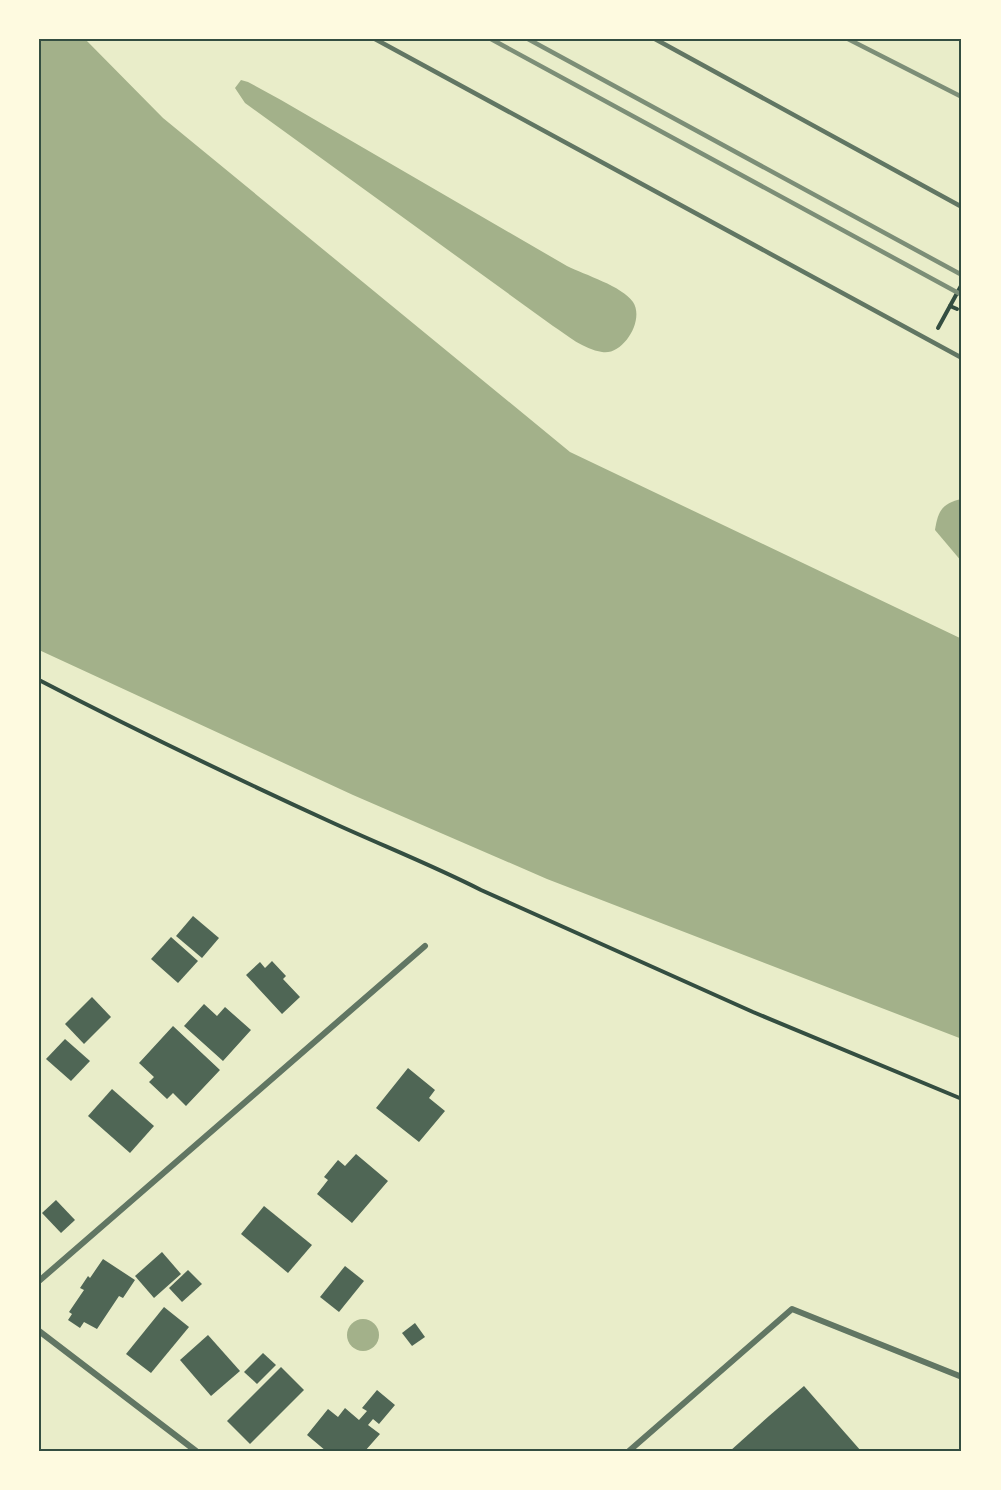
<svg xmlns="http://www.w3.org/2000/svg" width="1001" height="1490" font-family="Commissioner,sans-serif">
  <rect width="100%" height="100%" fill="#e9edc9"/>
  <!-- water -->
  <g fill="#a3b18a">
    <path d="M39,39h46l78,79 407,334 392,187v400l-415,-160 -194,-84 -314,-145z"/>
    <path d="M241,80l7,2 33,18 286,166c18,9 55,20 66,36 12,18 -10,54 -31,50 -19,-3 -34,-16 -49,-26l-308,-223 -10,-15z"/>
    <path d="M962,499v63l-27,-32c3,-19 7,-27 27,-31z"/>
    <circle cx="363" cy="1335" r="16"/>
  </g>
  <!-- building -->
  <g fill="#4f6655">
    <path d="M193,916l26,22 -17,20 -26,-22z"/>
    <path d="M171,937l27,24 -20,22 -27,-24z"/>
    <path d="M272,961l14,15 -3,3 17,18 -18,17 -36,-39 14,-13 5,6z"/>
    <path d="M92,997l19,20 -27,27 -19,-20z"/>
    <path d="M204,1004l13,12 8,-9 26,23 -28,31 -39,-35z"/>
    <path d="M173,1026l47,44 -34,36 -13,-13 -6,6 -18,-17 5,-5 -15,-14z"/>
    <path d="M65,1039l25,22 -19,20 -25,-22z"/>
    <path d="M408,1068l27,22 -6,8 16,13 -26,31 -43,-34z"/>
    <path d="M112,1089l42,37 -24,27 -42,-37z"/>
    <path d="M356,1154l32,27 -36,42 -35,-29 11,-14 -4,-3 14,-17 7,6z"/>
    <path d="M56,1200l19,20 -14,13 -19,-20z"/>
    <path d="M264,1206l48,39 -24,28 -47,-39z"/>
    <path d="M162,1252l19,22 -27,24 -19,-22z"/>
    <path d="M103,1259l32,21 -12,18 -4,-2 -22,33 -13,-7 -4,6 -12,-8 4,-6 -3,-2 15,-22 -4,-2 8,-12 2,2z"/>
    <path d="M345,1266l19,15 -25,31 -19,-15z"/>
    <path d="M188,1270l14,14 -20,18 -13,-14z"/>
    <path d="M164,1307l25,20 -38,46 -25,-19z"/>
    <path d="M415,1323l10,14 -13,9 -10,-13z"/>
    <path d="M208,1335l32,36 -29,25 -31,-36z"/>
    <path d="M263,1353l13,12 -19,19 -13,-12z"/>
    <path d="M281,1367l23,23 -54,54 -23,-23z"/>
    <path d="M804,1386l57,65h-131l39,-35z"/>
    <path d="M377,1390l18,15 -16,19 -6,-5 -5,6 12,9 -15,17h-39l-19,-16 21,-26 10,8 7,-9 14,12 8,-9 -5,-3z"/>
  </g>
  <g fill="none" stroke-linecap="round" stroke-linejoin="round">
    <!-- path -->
    <g stroke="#344e41" stroke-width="4">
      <path d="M950,306l7,3"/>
      <path d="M938,328l24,-44"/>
      <path d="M39,680c96,50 194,97 292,142 50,23 101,43 150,68l272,122 209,87"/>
    </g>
    <!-- service -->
    <g stroke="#617663" stroke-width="4.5">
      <path d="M375,39l587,319"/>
      <path d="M655,39l307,168"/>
    </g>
    <!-- minor -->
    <g stroke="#617663" stroke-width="6">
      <path d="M39,1281l386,-335"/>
      <path d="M39,1331l157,120"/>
      <path d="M629,1451l163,-142 170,68"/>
    </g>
    <!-- rail -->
    <g stroke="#7c8e77" stroke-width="4.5">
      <path d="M491,39l471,256"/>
      <path d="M528,39l434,236"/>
      <path d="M848,39l114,58"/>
    </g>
  </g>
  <!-- border -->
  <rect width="1001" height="1490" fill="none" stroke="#fefae0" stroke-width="81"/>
  <rect x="40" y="40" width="920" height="1410" fill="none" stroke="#344e41" stroke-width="2"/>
</svg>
